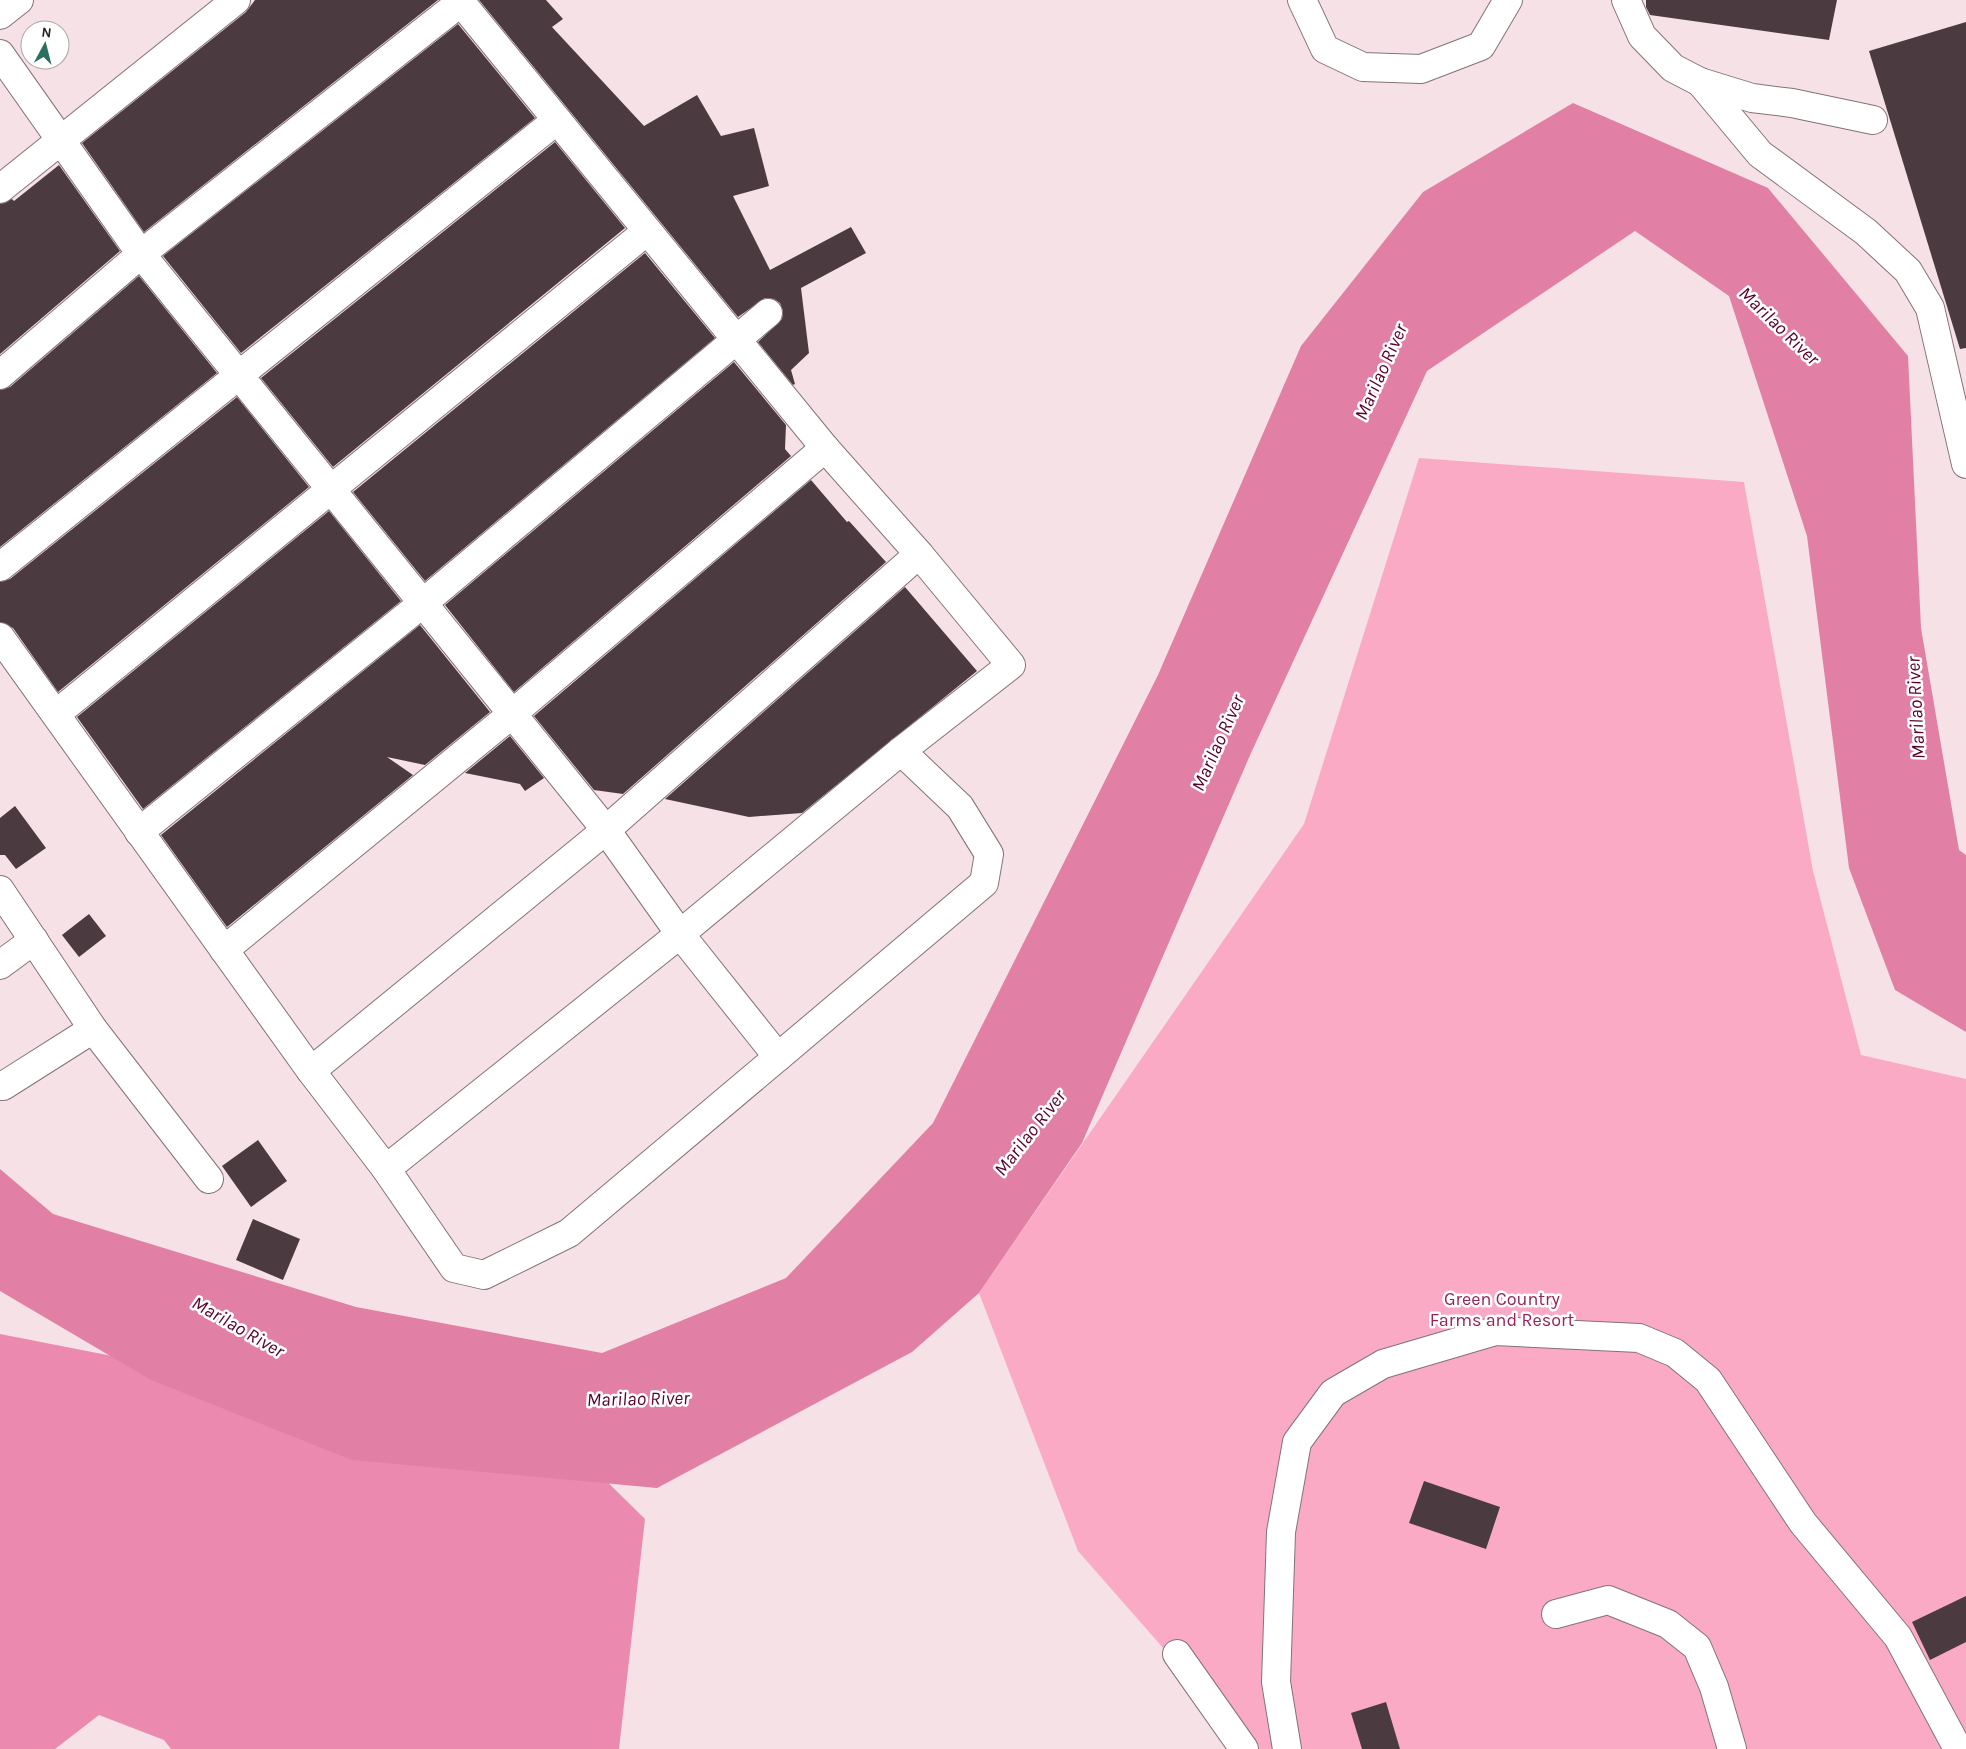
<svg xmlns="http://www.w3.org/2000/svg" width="1966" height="1749" font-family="Karla,sans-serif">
  <rect width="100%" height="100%" fill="#f6e1e7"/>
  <!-- green -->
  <path fill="#fbaac6" d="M1419,458l325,24 69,389 48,184 105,24v670h-717l1,-2 -172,-196 -99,-258 325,-469z"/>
  <!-- forest -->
  <path fill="#eb8aae" d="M0,1334l199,39 383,84 63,62 -26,230h-448l-7,-9 -65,-25 -44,34h-55z"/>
  <!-- water -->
  <path fill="#e180a4" d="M1573,103l195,85 140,168 13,272 38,222 7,5v177l-71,-42 -46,-122 -42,-332 -78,-240 -94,-65 -208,140 -176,382 -169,390 -103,150 -67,59 -255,136 -305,-28 -201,-80 -151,-89v-122l53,45 303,93 246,46 184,-75 147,-155 225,-448 143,-329 122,-154z"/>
  <!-- building -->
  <g fill="#4b3b40">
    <path d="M255,0h183l-294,232 -62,-89 164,-131z"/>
    <path d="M479,0h67l17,19 -11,8 92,99 53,-31 24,41 33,-8 15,58 -36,10 37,74 81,-43 15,26 -65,35 8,65 -18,17 4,14 -2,1 -35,-43 24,-23 1,-8 -3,-8 -6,-4 -9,-1 -27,19z"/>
    <path d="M1646,0h191l-8,40 -179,-25 -4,-8z"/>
    <path d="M1966,22v326l-6,1 -91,-298z"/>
    <path d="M458,24l77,94 -294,235 -78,-97z"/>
    <path d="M555,142l70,86 -292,239 -72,-89z"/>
    <path d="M59,165l61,86 -120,103v-150l12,-5 2,2z"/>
    <path d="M645,253l70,85 -290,243 -72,-89z"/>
    <path d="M139,276l78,97 -217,174v-157l10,-3z"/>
    <path d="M734,362l52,63 -1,24 6,7 -277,236 -69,-87z"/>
    <path d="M237,397l72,90 -251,205 -45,-64 -13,-6v-40l10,-3z"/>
    <path d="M811,480l36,42 2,-1 37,41 -263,232 -29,-4 -60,-74z"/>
    <path d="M329,511l72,90 -258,208 -66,-92z"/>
    <path d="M905,587l72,84 -175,142 -53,4 -84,-18z"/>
    <path d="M420,625l70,87 -65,53 -38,-8 26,18 -186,152 -66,-92z"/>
    <path d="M510,736l34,42 -19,13 -5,-7 -55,-11z"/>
    <path d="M15,806l31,42 -30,21 -11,-14h-5v-37z"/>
    <path d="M89,914l17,22 -27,21 -17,-22z"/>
    <path d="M258,1140l29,41 -36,26 -29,-41z"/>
    <path d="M253,1219l47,20 -17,41 -47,-20z"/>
    <path d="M1424,1481l76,26 -14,42 -77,-26z"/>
    <path d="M1966,1596v46l-36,18 -18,-38z"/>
    <path d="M1386,1702l14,47h-38l-11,-36z"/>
  </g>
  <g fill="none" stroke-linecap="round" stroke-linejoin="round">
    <!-- minor casing -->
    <g stroke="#847277" stroke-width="30">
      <g id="minor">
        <path d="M1302,0l23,49 38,18 58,2 60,-23 27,-46"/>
        <path d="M1626,0l16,36 31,32 27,14 52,16 40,5 81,17"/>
        <path d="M0,15l19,-15"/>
        <path d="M0,54l141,200 465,576 74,104 98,123 -209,176 -85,42 -30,-7 -68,-99 -75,-98 -311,-434"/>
        <path d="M1700,82l60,72 106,78 42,39 22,37 36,156"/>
        <path d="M0,189l236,-189"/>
        <path d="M0,375l141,-121 320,-252"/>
        <path d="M0,567l557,-447"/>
        <path d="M56,714l591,-483"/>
        <path d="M139,832l284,-229 345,-290"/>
        <path d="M0,890l93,139 116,150"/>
        <path d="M224,950l288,-236 313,-266"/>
        <path d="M0,965l34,-25"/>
        <path d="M778,1057l206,-174 5,-29 -29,-47 -59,-56"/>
        <path d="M311,1071l295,-241 313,-276"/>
        <path d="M3,1086l90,-57"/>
        <path d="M386,1169l294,-235 221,-183 110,-86 -92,-111 -94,-106 -366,-448"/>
        <path d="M1556,1614l52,-14 60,24 29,23 17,40 18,62"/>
        <path d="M1177,1654l67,95"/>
        <path d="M1287,1749l-11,-67 5,-150 16,-90 36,-49 50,-29 112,-33 144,7 36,15 33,27 95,143 95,114 60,112"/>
      </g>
    </g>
    <!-- minor -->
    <use href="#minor" stroke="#fff" stroke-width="28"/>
  </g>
  <g text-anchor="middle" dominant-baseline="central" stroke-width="5" stroke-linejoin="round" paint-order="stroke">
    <!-- park labels -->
    <g font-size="18" fill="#952458" stroke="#fff">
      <text x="1502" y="1299">Green Country<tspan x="1502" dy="21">Farms and Resort</tspan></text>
    </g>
    <!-- water labels -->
    <g font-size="19" font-style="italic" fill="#59002f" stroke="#fff">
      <text transform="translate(1779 326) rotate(44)">Marilao River</text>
      <text transform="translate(1381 372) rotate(-66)">Marilao River</text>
      <text transform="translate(1916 708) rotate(-93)">Marilao River</text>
      <text transform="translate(1218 743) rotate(-66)">Marilao River</text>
      <text transform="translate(1030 1133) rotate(-52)">Marilao River</text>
      <text transform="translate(238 1327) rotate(30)">Marilao River</text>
      <text transform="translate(638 1399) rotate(-1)">Marilao River</text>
    </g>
  </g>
  <!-- north arrow -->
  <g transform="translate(45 45) rotate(7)"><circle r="24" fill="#ffffff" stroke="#a9a6a7"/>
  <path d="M0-4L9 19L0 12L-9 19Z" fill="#2b6f60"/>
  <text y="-8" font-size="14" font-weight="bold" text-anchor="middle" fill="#292124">N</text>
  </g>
</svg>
